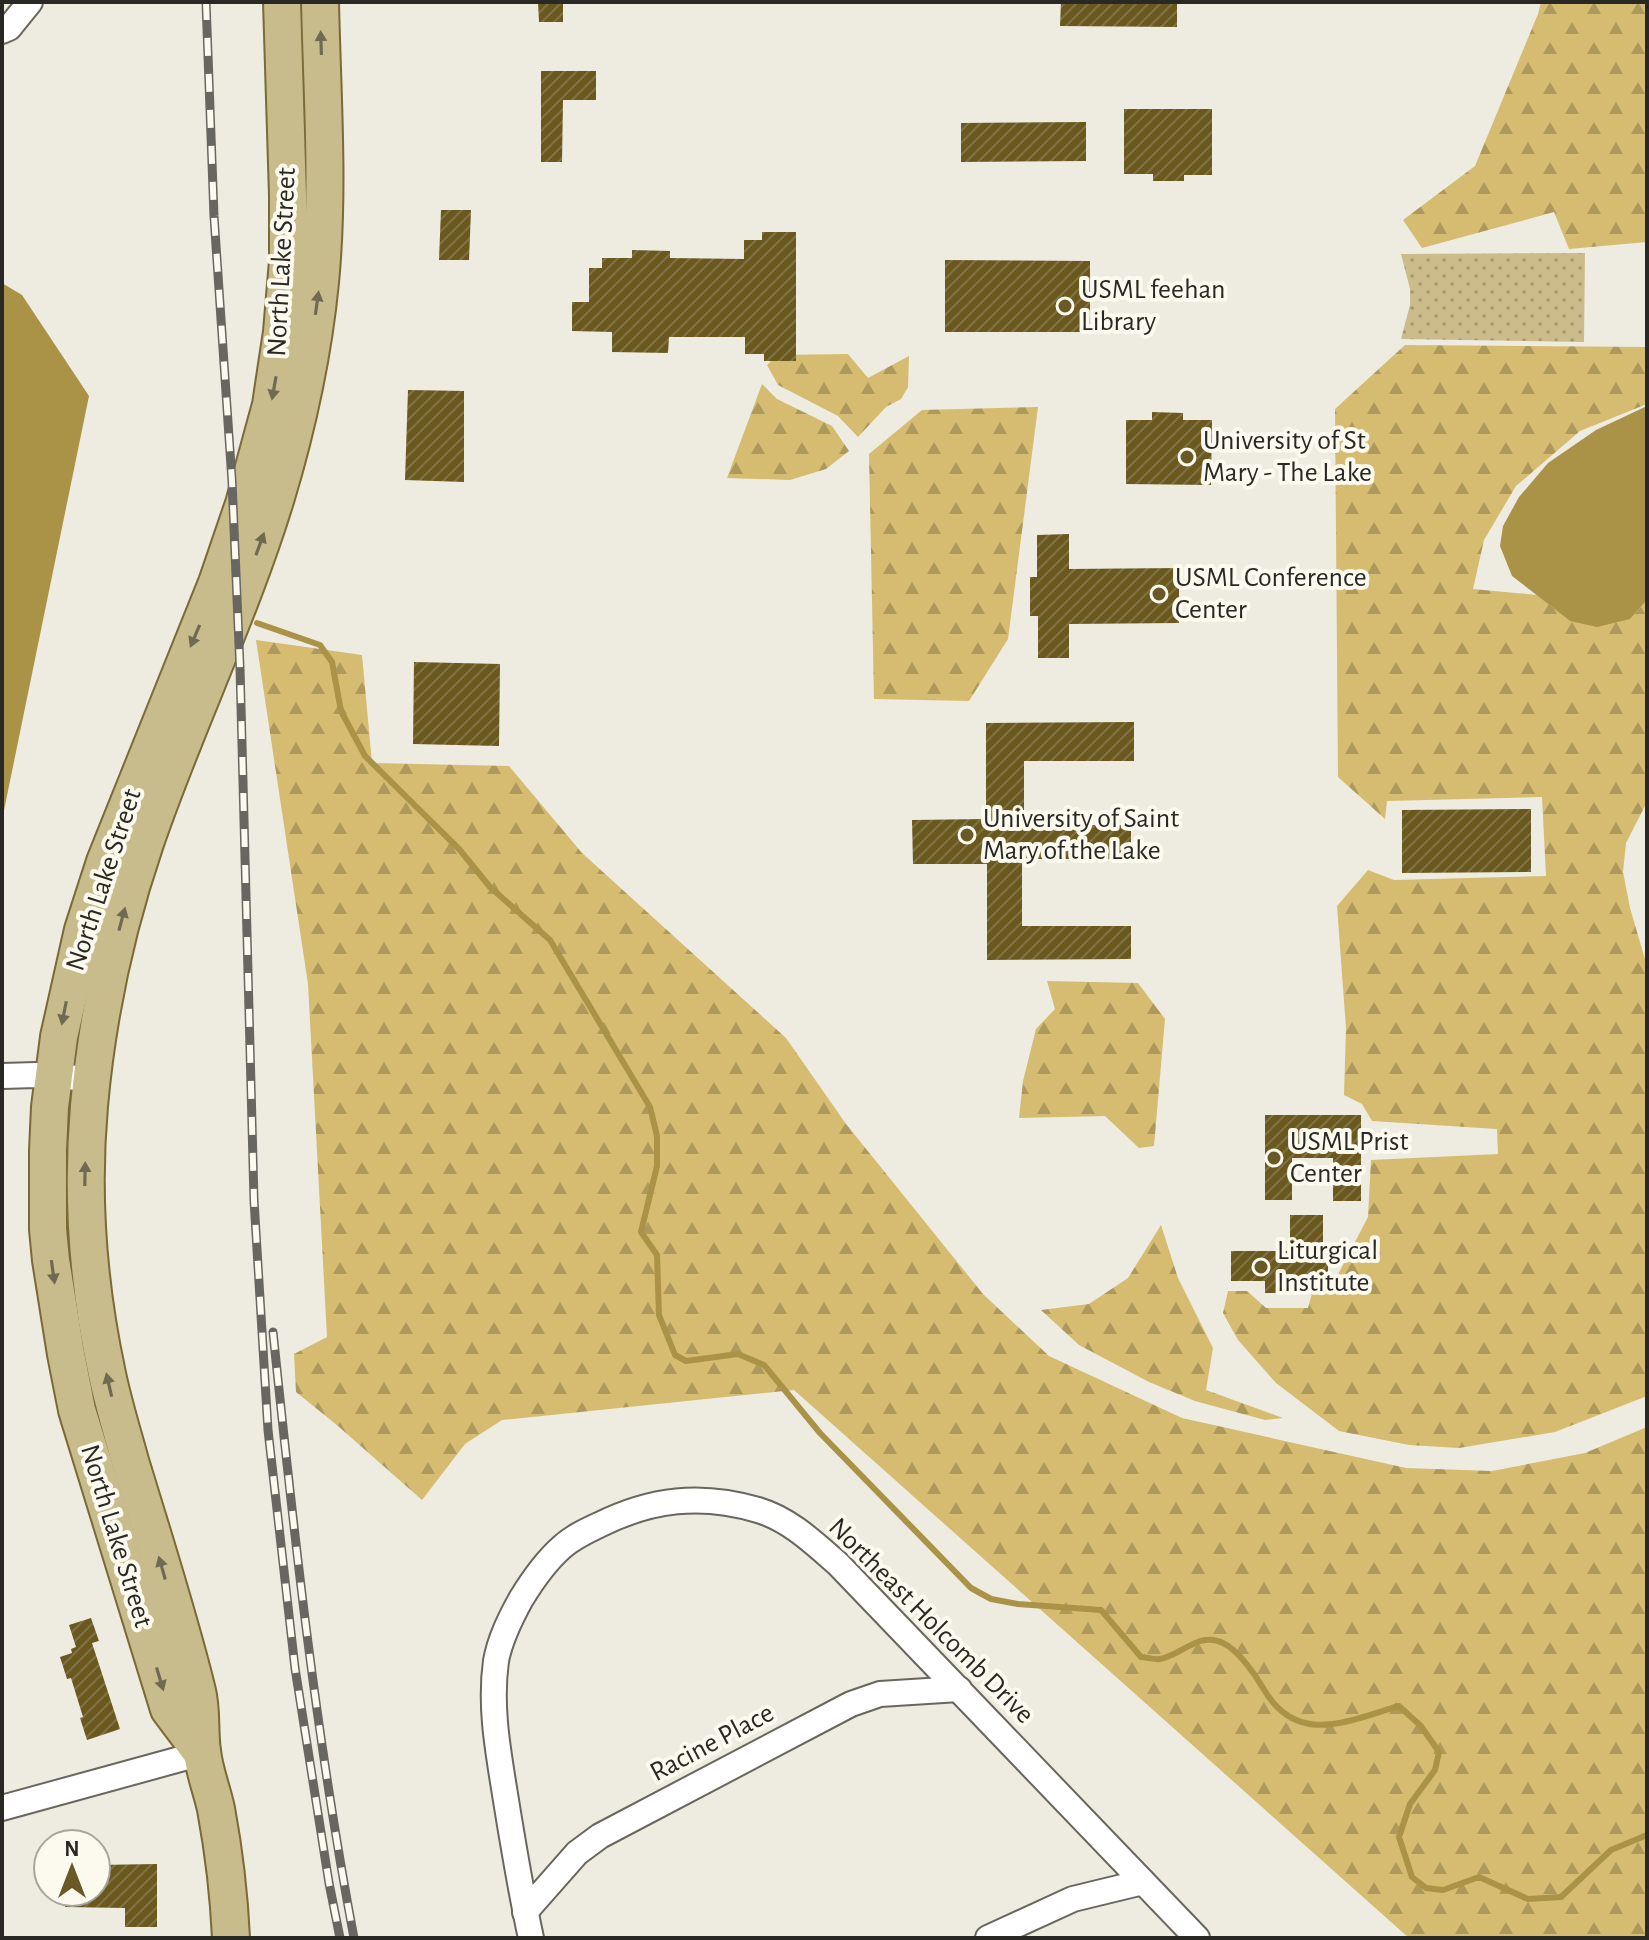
<svg xmlns="http://www.w3.org/2000/svg" width="1649" height="1940" font-family="'Alegreya Sans',sans-serif">
  <defs>
    <pattern id="forest-firs" width="22" height="20" patternUnits="userSpaceOnUse" patternTransform="scale(2)"><rect width="22" height="20" fill="#d5bc70"/><path d="M5 1l3.5 6h-7zM16 11l3.5 6h-7z" fill="#ad995c"/></pattern>
    <pattern id="garden-dots" width="8" height="8" patternUnits="userSpaceOnUse" patternTransform="scale(2)"><rect width="8" height="8" fill="#ccbc8b"/><path d="M2 2h.1M6 6h.1" fill="none" stroke="#a69971" stroke-width="1.8" stroke-linecap="round"/></pattern>
    <pattern id="building-hatch" width="6" height="6" patternUnits="userSpaceOnUse" patternTransform="scale(2)"><rect width="6" height="6" fill="#6a581d"/><path d="M-1 1l2-2M0 6l6-6M5 7l2-2" fill="none" stroke="#7f7245"/></pattern>
  </defs>
  <rect width="100%" height="100%" fill="#eeebe1"/>
  <!-- forest -->
  <g fill="url(#forest-firs)">
    <path d="M1541,2h106v240l-78,7 -15,-37 -132,36 -19,-28 72,-54 63,-152z"/>
    <path d="M1405,345l242,2v57l-67,27 -64,55 -32,54 -11,49 64,6 33,26 60,-2 17,-19v202l-21,41 -3,29 7,36 17,58v430l-92,36 -96,16 -50,-3 -70,-14 -63,-48 -38,-43 -15,-27 5,-22h19l19,17h42l4,-15 20,-7 36,-69 3,-57 127,-6 -1,-25 -125,-8 -10,-17 -18,-9 2,-67 -9,-122 31,-36 26,10 152,-4 -4,-79 -155,4 -2,18 -47,-42 -3,-368z"/>
    <path d="M848,354l20,24 41,-22 -1,31 -7,12 -15,8 -28,30 -20,-21 -60,-31 -11,-20 11,-10z"/>
    <path d="M762,384l15,15 55,27 17,25 -23,18 -36,11 -63,-2z"/>
    <path d="M1038,407l-30,232 -39,62 -95,-2 -5,-245 53,-44z"/>
    <path d="M256,640l106,15 10,108 137,3 73,87 204,185 60,86 137,170 66,62 133,62 224,50 86,3 93,-18 62,-26v511h-238l-615,-548 -292,30 -37,24 -43,56 -84,-74 -42,-34 -2,-38 33,-17 -19,-353z"/>
    <path d="M1047,981l91,2 27,36 -11,127 -15,2 -34,-32 -86,2 4,-37 13,-52 19,-20z"/>
    <path d="M1161,1225l17,53 35,70 -7,42 77,28 -18,2 -70,-19 -46,-19 -70,-37 -38,-35 48,-6 39,-26z"/>
  </g>
  <!-- garden -->
  <path fill="url(#garden-dots)" d="M1585,253l-1,89 -183,-3 9,-34v-16l-9,-35z"/>
  <!-- water -->
  <g fill="#aa9346">
    <path d="M2,283l20,12 67,101 -87,424z"/>
    <path d="M1647,406v194l-17,19 -33,8 -27,-6 -58,-45 -12,-30 3,-20 16,-29 29,-34 48,-33z"/>
  </g>
  <g fill="none" stroke-linecap="round" stroke-linejoin="round">
    <!-- stream -->
    <path stroke="#aa9346" stroke-width="6" d="M257,623l63,22 12,17 9,49 24,45 94,93 31,38 60,53 100,167 7,29v30l-16,66 16,23 2,60 16,40 11,6 52,-7 26,11 56,68 151,155 20,11 27,5 83,6 40,47c6,0 13,3 19,2 22,-4 39,-28 63,-16 15,7 32,31 40,45 34,59 84,33 136,18l22,20 18,26 -4,18 -25,34 -11,33 13,40 14,11 17,2 36,-13 49,22 33,-2 50,-47 36,-15"/>
  </g>
  <!-- building -->
  <g fill="url(#building-hatch)">
    <path d="M538,2h25v20h-24z"/>
    <path d="M1061,2h116v25l-117,-1z"/>
    <path d="M541,71h55v29h-33l-1,62h-21z"/>
    <path d="M1124,109h88v66h-28v6h-31v-7h-29z"/>
    <path d="M1086,122v39l-125,1v-39z"/>
    <path d="M441,210h30l-2,50h-30z"/>
    <path d="M762,232h34v129h-32v-7h-19v-17h-76l-1,16 -56,-1v-20l-40,-1v-29h17v-34h13v-10h30v-8l38,1v7l74,1v-19h18z"/>
    <path d="M945,260l145,1v71h-145z"/>
    <path d="M408,390l56,1v91l-59,-2z"/>
    <path d="M1152,412l31,1v7h29l-1,65 -85,-1v-64h26z"/>
    <path d="M1069,534v35l110,-1v55l-110,1v34h-31v-42h-8v-39h7v-42z"/>
    <path d="M414,662l86,2 -1,82 -86,-2z"/>
    <path d="M1134,722v39h-110v64h107v34h-109v67h109v33l-144,1v-96h-74l-1,-44 74,-1v-96z"/>
    <path d="M1531,809v63l-129,1v-63z"/>
    <path d="M1265,1115h96v86h-28v-43h-41v42h-27z"/>
    <path d="M1290,1215h33v36h5v32h-34v10h-29v-12h-34v-30h59z"/>
    <path d="M91,1618l8,23 -7,2 28,86 -33,11 -7,-22 3,-1 -12,-39 -4,1 -7,-22 12,-4 -1,-4 5,-2 -7,-22z"/>
    <path d="M157,1864v63h-32v-19l-60,-1v-15h31v-27z"/>
  </g>
  <g fill="none" stroke-linecap="round" stroke-linejoin="round">
    <!-- minor casing -->
    <g stroke="#69665e" stroke-width="28">
      <g id="minor">
        <path d="M2,31l7,-3 21,-26"/>
        <path d="M2,1076l34,-1 56,4"/>
        <path d="M2,1808l200,-55"/>
        <path d="M525,1912l52,-59 23,-17 251,-132 29,-10 79,-5"/>
        <path d="M531,1938c-11,-50 -19,-100 -27,-150 -7,-43 -14,-84 -8,-127 4,-22 14,-42 25,-62 11,-18 25,-38 41,-52 11,-10 24,-16 37,-22 52,-26 102,-32 159,-15 31,9 56,33 80,54l359,374"/>
        <path d="M988,1938l85,-39 70,-17"/>
      </g>
    </g>
    <!-- primary casing -->
    <g stroke="#796a36" stroke-width="40">
      <g id="primary">
        <path d="M202,1753l-33,-44 -92,-299 -11,-56 -15,-94 -3,-31v-78l2,-44 9,-70 24,-107 22,-68 112,-279 27,-79 27,-99 11,-73 6,-71v-65l-6,-194"/>
        <path d="M231,1938c-2,-43 -7,-86 -15,-129 -4,-19 -12,-38 -14,-58 -3,-20 0,-40 -5,-60 -19,-77 -44,-154 -67,-230 -8,-29 -17,-58 -23,-87 -19,-88 -26,-178 -18,-268 8,-90 27,-178 56,-263 40,-117 95,-228 131,-346 21,-70 37,-143 44,-215 9,-93 2,-187 0,-280"/>
      </g>
    </g>
    <!-- minor -->
    <use href="#minor" stroke="#fff" stroke-width="24"/>
    <!-- primary -->
    <use href="#primary" stroke="#c8bb8c" stroke-width="36"/>
    <!-- rail casing -->
    <g stroke="#676660" stroke-width="9">
      <g id="rail">
        <path d="M206,2l8,214 18,265 8,187 14,532 14,230 27,238 34,215 11,55"/>
        <path d="M273,1332c21,203 43,405 81,606"/>
      </g>
    </g>
    <!-- rail -->
    <use href="#rail" stroke="#fcf9ee" stroke-width="6" stroke-dasharray="18" stroke-linecap="butt"/>
  </g>
  <!-- one-way arrows -->
  <defs><path id="oneway-solid" d="M-6-.8H1V-3.2L6.5 0L1 3.2V.8H-6Z" transform="scale(2)"/></defs>
  <g fill="#716a53">
    <use href="#oneway-solid" transform="translate(321 43) rotate(-92)"/>
    <use href="#oneway-solid" transform="translate(317 303) rotate(-82)"/>
    <use href="#oneway-solid" transform="translate(274 388) rotate(100)"/>
    <use href="#oneway-solid" transform="translate(260 544) rotate(-70)"/>
    <use href="#oneway-solid" transform="translate(195 636) rotate(113)"/>
    <use href="#oneway-solid" transform="translate(122 919) rotate(-75)"/>
    <use href="#oneway-solid" transform="translate(64 1013) rotate(101)"/>
    <use href="#oneway-solid" transform="translate(85 1174) rotate(-89)"/>
    <use href="#oneway-solid" transform="translate(53 1272) rotate(82)"/>
    <use href="#oneway-solid" transform="translate(109 1385) rotate(-103)"/>
    <use href="#oneway-solid" transform="translate(162 1568) rotate(-106)"/>
    <use href="#oneway-solid" transform="translate(160 1679) rotate(73)"/>
  </g>
  <!-- markers -->
  <g fill="#695926" stroke="#fcf9ee" stroke-width="3">
    <circle cx="1065" cy="306" r="8"/>
    <circle cx="1187" cy="457" r="8"/>
    <circle cx="1159" cy="594" r="8"/>
    <circle cx="967" cy="835" r="8"/>
    <circle cx="1274" cy="1158" r="8"/>
    <circle cx="1261" cy="1267" r="8"/>
  </g>
  <g text-anchor="middle" dominant-baseline="central" stroke-width="8" stroke-linejoin="round" paint-order="stroke">
    <!-- street labels -->
    <g font-size="28" fill="#292824" stroke="#fcf9ee">
      <text transform="translate(282 262) rotate(-87)">North Lake Street</text>
      <text transform="translate(104 880) rotate(-72)">North Lake Street</text>
      <text transform="translate(116 1536) rotate(73)">North Lake Street</text>
      <text transform="translate(931 1621) rotate(45)">Northeast Holcomb Drive</text>
      <text transform="translate(712 1743) rotate(-28)">Racine Place</text>
    </g>
    <!-- poi labels -->
    <g font-size="28" fill="#292824" stroke="#fcf9ee" text-anchor="start">
      <text x="1081" y="290">USML feehan<tspan x="1081" dy="32">Library</tspan></text>
      <text x="1203" y="441">University of St<tspan x="1203" dy="32">Mary - The Lake</tspan></text>
      <text x="1175" y="578">USML Conference<tspan x="1175" dy="32">Center</tspan></text>
      <text x="983" y="819">University of Saint<tspan x="983" dy="32">Mary of the Lake</tspan></text>
      <text x="1290" y="1142">USML Prist<tspan x="1290" dy="32">Center</tspan></text>
      <text x="1277" y="1251">Liturgical<tspan x="1277" dy="32">Institute</tspan></text>
    </g>
  </g>
  <!-- border -->
  <rect width="1649" height="1940" fill="none" stroke="#292824" stroke-width="8"/>
  <!-- north arrow -->
  <g transform="translate(72 1868)"><circle r="38" fill="#fcf9ee" stroke="#a8a59d" stroke-width="2"/>
  <path d="M0-6L14 30L0 20L-14 30Z" fill="#695926"/>
  <text y="-12" font-size="22" font-weight="bold" text-anchor="middle" fill="#292824">N</text>
  </g>
</svg>
